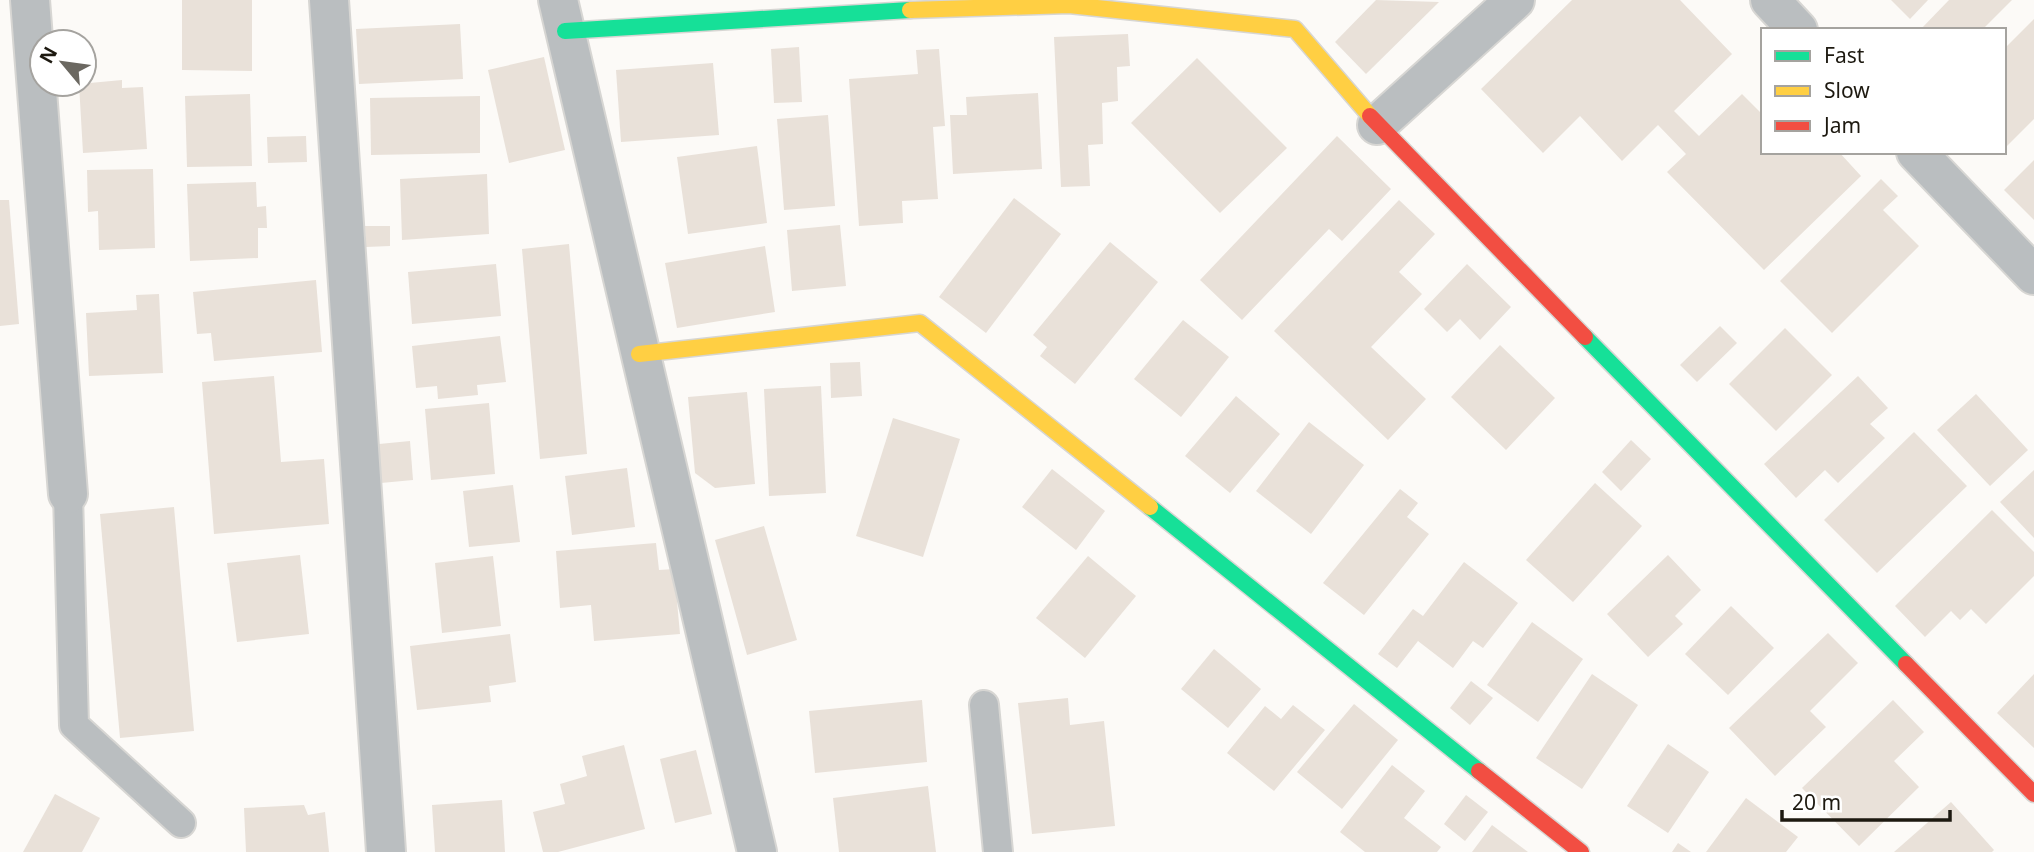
<svg xmlns="http://www.w3.org/2000/svg" width="2034" height="852" font-family="'Noto Sans',sans-serif">
  <rect width="100%" height="100%" fill="#fcfaf7"/>
  <!-- building -->
  <g fill="#e9e1d9">
    <path d="M182,0h70v71l-70,-1z"/>
    <path d="M1376,0l63,2 -73,72 -31,-32z"/>
    <path d="M1572,0h108l52,54 -58,57 25,25 43,-42 21,21v37h76l22,24 -97,94 -97,-98 19,-18 -28,-29 -36,36 -42,-45 -37,37 -62,-64z"/>
    <path d="M1891,0h37l-18,19z"/>
    <path d="M1949,0h63l-30,30h-62z"/>
    <path d="M2034,19v100l-30,30v-100z"/>
    <path d="M460,24l3,55 -104,5 -3,-55z"/>
    <path d="M1128,34l2,32 -13,1 1,34 -16,2 1,41 -15,1 2,41 -29,1 -7,-150z"/>
    <path d="M799,47l3,55 -28,1 -3,-54z"/>
    <path d="M939,49l6,77 -12,1 5,72 -36,2 1,22 -44,3 -10,-147 69,-5 -2,-24z"/>
    <path d="M544,57l21,93 -56,13 -21,-93z"/>
    <path d="M1197,58l90,90 -67,65 -89,-90z"/>
    <path d="M713,63l6,72 -98,7 -5,-72z"/>
    <path d="M122,80v8l21,-1 4,62 -64,4 -4,-69z"/>
    <path d="M1038,93l4,76 -89,5 -3,-59h17l-1,-18z"/>
    <path d="M250,94l2,72 -65,1 -2,-71z"/>
    <path d="M480,96v57l-109,2 -1,-57z"/>
    <path d="M828,115l7,91 -51,4 -7,-91z"/>
    <path d="M306,136l1,26 -39,1 -1,-26z"/>
    <path d="M1337,136l54,53 -49,52 -13,-12 -87,91 -42,-40z"/>
    <path d="M757,146l10,77 -79,11 -11,-77z"/>
    <path d="M2034,160v60l-30,-30z"/>
    <path d="M153,169l2,79 -56,2 -1,-39 -10,1 -1,-42z"/>
    <path d="M487,174l2,60 -87,6 -2,-61z"/>
    <path d="M1881,179l17,17 -15,14 36,36 -87,87 -52,-52z"/>
    <path d="M256,182l1,25 9,-1 1,22h-9v30l-68,3 -3,-77z"/>
    <path d="M1014,198l47,36 -75,99 -47,-36z"/>
    <path d="M0,200h9l10,124 -19,2z"/>
    <path d="M1399,200l36,34 -36,38 23,22 -51,53 55,52 -38,41 -114,-109z"/>
    <path d="M840,225l6,61 -54,5 -5,-61z"/>
    <path d="M365,226h25v20l-24,1z"/>
    <path d="M1110,242l48,40 -83,102 -35,-28 7,-9 -14,-12z"/>
    <path d="M569,244l18,210 -47,5 -18,-210z"/>
    <path d="M765,246l10,66 -98,16 -12,-65z"/>
    <path d="M496,264l5,52 -89,8 -4,-52z"/>
    <path d="M1467,264l44,43 -31,33 -20,-21 -13,13 -23,-23z"/>
    <path d="M316,280l6,72 -108,9 -3,-28 -14,1 -4,-42z"/>
    <path d="M159,294l4,79 -74,3 -3,-63 51,-3 -1,-15z"/>
    <path d="M1183,320l46,37 -48,60 -47,-38z"/>
    <path d="M1720,326l17,17 -40,39 -17,-17z"/>
    <path d="M1785,328l47,47 -56,56 -47,-47z"/>
    <path d="M500,336l6,46 -29,3 1,10 -40,4 -1,-13 -21,2 -4,-42z"/>
    <path d="M1500,345l55,53 -49,52 -55,-53z"/>
    <path d="M860,362l2,34 -31,2 -1,-35z"/>
    <path d="M274,376l7,86 43,-3 5,65 -115,10 -12,-152z"/>
    <path d="M1858,376l30,32 -18,16 15,14 -47,45 -13,-13 -29,28 -32,-34z"/>
    <path d="M821,386l5,107 -57,3 -5,-107z"/>
    <path d="M747,392l8,92 -40,4 -20,-15 -7,-76z"/>
    <path d="M1976,394l52,56 -38,36 -53,-56z"/>
    <path d="M1236,396l44,38 -50,59 -45,-37z"/>
    <path d="M489,403l6,71 -64,6 -6,-71z"/>
    <path d="M893,418l67,21 -37,118 -67,-21z"/>
    <path d="M1309,422l55,43 -53,69 -55,-43z"/>
    <path d="M1914,432l53,54 -90,87 -53,-53z"/>
    <path d="M1631,440l20,19 -30,32 -19,-19z"/>
    <path d="M410,441l3,39 -32,3 -2,-39z"/>
    <path d="M627,468l8,59 -63,8 -7,-59z"/>
    <path d="M1052,469l53,42 -29,39 -54,-43z"/>
    <path d="M2034,470v68l-34,-36z"/>
    <path d="M1595,483l47,43 -69,76 -47,-42z"/>
    <path d="M513,485l7,57 -51,5 -6,-56z"/>
    <path d="M1400,489l18,14 -11,14 22,17 -65,81 -41,-32z"/>
    <path d="M174,507l20,224 -74,7 -20,-224z"/>
    <path d="M1992,510l42,42v24l-48,48 -15,-15 -11,11 -9,-9 -26,26 -30,-31z"/>
    <path d="M764,526l33,114 -50,15 -32,-115z"/>
    <path d="M656,543l3,27 15,-1 6,65 -86,7 -3,-36 -31,3 -4,-57z"/>
    <path d="M300,555l9,79 -72,8 -10,-79z"/>
    <path d="M1668,555l33,35 -26,26 8,8 -35,33 -41,-43z"/>
    <path d="M493,556l8,70 -59,7 -7,-70z"/>
    <path d="M1088,556l48,40 -51,62 -49,-40z"/>
    <path d="M1464,562l54,41 -35,45 -10,-7 -20,27 -35,-27 -21,27 -19,-14 35,-45 10,7z"/>
    <path d="M1731,606l43,42 -46,47 -43,-41z"/>
    <path d="M1532,622l51,37 -45,63 -51,-37z"/>
    <path d="M1828,633l30,30 -48,48 16,16 -51,49 -46,-48z"/>
    <path d="M510,634l6,48 -27,4 2,16 -74,8 -7,-64z"/>
    <path d="M1214,649l47,40 -33,39 -47,-39z"/>
    <path d="M1592,674l46,31 -56,84 -46,-31z"/>
    <path d="M2034,674v74l-37,-35z"/>
    <path d="M1471,681l22,17 -23,27 -20,-17z"/>
    <path d="M1068,698l2,27 34,-4 11,105 -83,8 -14,-131z"/>
    <path d="M922,700l5,62 -112,11 -6,-62z"/>
    <path d="M1893,700l31,32 -30,29 25,26 -60,59 -57,-58z"/>
    <path d="M1354,704l44,36 -56,69 -45,-37z"/>
    <path d="M1293,705l32,25 -51,61 -47,-38 38,-47 16,13z"/>
    <path d="M1668,744l41,28 -41,61 -41,-27z"/>
    <path d="M624,745l21,84 -87,23h-15l-10,-40 32,-8 -5,-20 27,-8 -5,-20z"/>
    <path d="M696,750l16,64 -37,9 -15,-64z"/>
    <path d="M1392,765l33,26 -21,27 37,29 -4,5h-72l-25,-20z"/>
    <path d="M928,786l8,66h-97l-6,-54z"/>
    <path d="M55,794l45,24 -18,34h-59z"/>
    <path d="M1466,795l22,17 -23,29 -21,-17z"/>
    <path d="M1746,798l52,39 -12,15h-80z"/>
    <path d="M502,800l3,52h-70l-3,-47z"/>
    <path d="M1951,802l43,48 -2,2h-98z"/>
    <path d="M304,805l4,10 17,-3 4,40h-83l-2,-44z"/>
    <path d="M1492,825l36,27h-56z"/>
    <path d="M1678,843l13,9h-19z"/>
  </g>
  <g fill="none" stroke-linecap="round" stroke-linejoin="round">
    <!-- lane casing -->
    <g stroke="#d7d6d3" stroke-width="32">
      <g id="lane">
        <path d="M68,494l6,231 107,98"/>
        <path d="M984,705l14,147"/>
      </g>
    </g>
    <!-- street casing -->
    <g stroke="#d7d6d3" stroke-width="42">
      <g id="street">
        <path d="M30,0l38,494"/>
        <path d="M329,0l57,852"/>
        <path d="M558,0l199,852"/>
        <path d="M1770,0l28,30"/>
        <path d="M1377,125l138,-125"/>
        <path d="M1916,152l118,123"/>
      </g>
    </g>
    <!-- fast casing -->
    <g stroke="#d7d6d3" stroke-width="19">
      <g id="fast">
        <path d="M565,31l345,-21"/>
        <path d="M1585,337l321,327"/>
        <path d="M1150,507l329,264"/>
      </g>
    </g>
    <!-- slow casing -->
    <g stroke="#d7d6d3" stroke-width="19">
      <g id="slow">
        <path d="M910,10l159,-5 226,24 75,87"/>
        <path d="M639,354l281,-31 230,184"/>
      </g>
    </g>
    <!-- jam casing -->
    <g stroke="#d7d6d3" stroke-width="19">
      <g id="jam">
        <path d="M1370,116l215,221"/>
        <path d="M1906,664l128,130"/>
        <path d="M1479,771l102,81"/>
      </g>
    </g>
    <!-- lane -->
    <use href="#lane" stroke="#babec0" stroke-width="28"/>
    <!-- street -->
    <use href="#street" stroke="#babec0" stroke-width="38"/>
    <!-- fast -->
    <use href="#fast" stroke="#16e098" stroke-width="16"/>
    <!-- slow -->
    <use href="#slow" stroke="#ffcf43" stroke-width="16"/>
    <!-- jam -->
    <use href="#jam" stroke="#f24e42" stroke-width="16"/>
  </g>
  <!-- legend -->
  <rect x="1761" y="28" width="245" height="126" fill="#ffffff" stroke="#a5a39f" stroke-width="2"/>
  <rect x="1775" y="51" width="35" height="10" fill="#16e098" stroke="#a5a39f" stroke-width="2"/>
  <text x="1824" y="63" font-size="21" fill="#1d1910">Fast</text>
  <rect x="1775" y="86" width="35" height="10" fill="#ffcf43" stroke="#a5a39f" stroke-width="2"/>
  <text x="1824" y="98" font-size="21" fill="#1d1910">Slow</text>
  <rect x="1775" y="121" width="35" height="10" fill="#f24e42" stroke="#a5a39f" stroke-width="2"/>
  <text x="1824" y="133" font-size="21" fill="#1d1910">Jam</text>
  <!-- north arrow -->
  <g transform="translate(63 63) rotate(299)"><circle r="33" fill="#ffffff" stroke="#a5a39f" stroke-width="2"/>
  <path d="M0-5L12 26L0 18L-12 26Z" fill="#6b6861"/>
  <text y="-10" font-size="19" font-weight="bold" text-anchor="middle" fill="#1d1910">N</text>
  </g>
  <!-- scale -->
  <path d="M1782 810v10h168v-10" fill="none" stroke="#1d1910" stroke-width="3.5"/>
  <text x="1792" y="810" font-size="21" fill="#1d1910" stroke="#ffffff" stroke-width="5" paint-order="stroke">20 m</text>
</svg>
